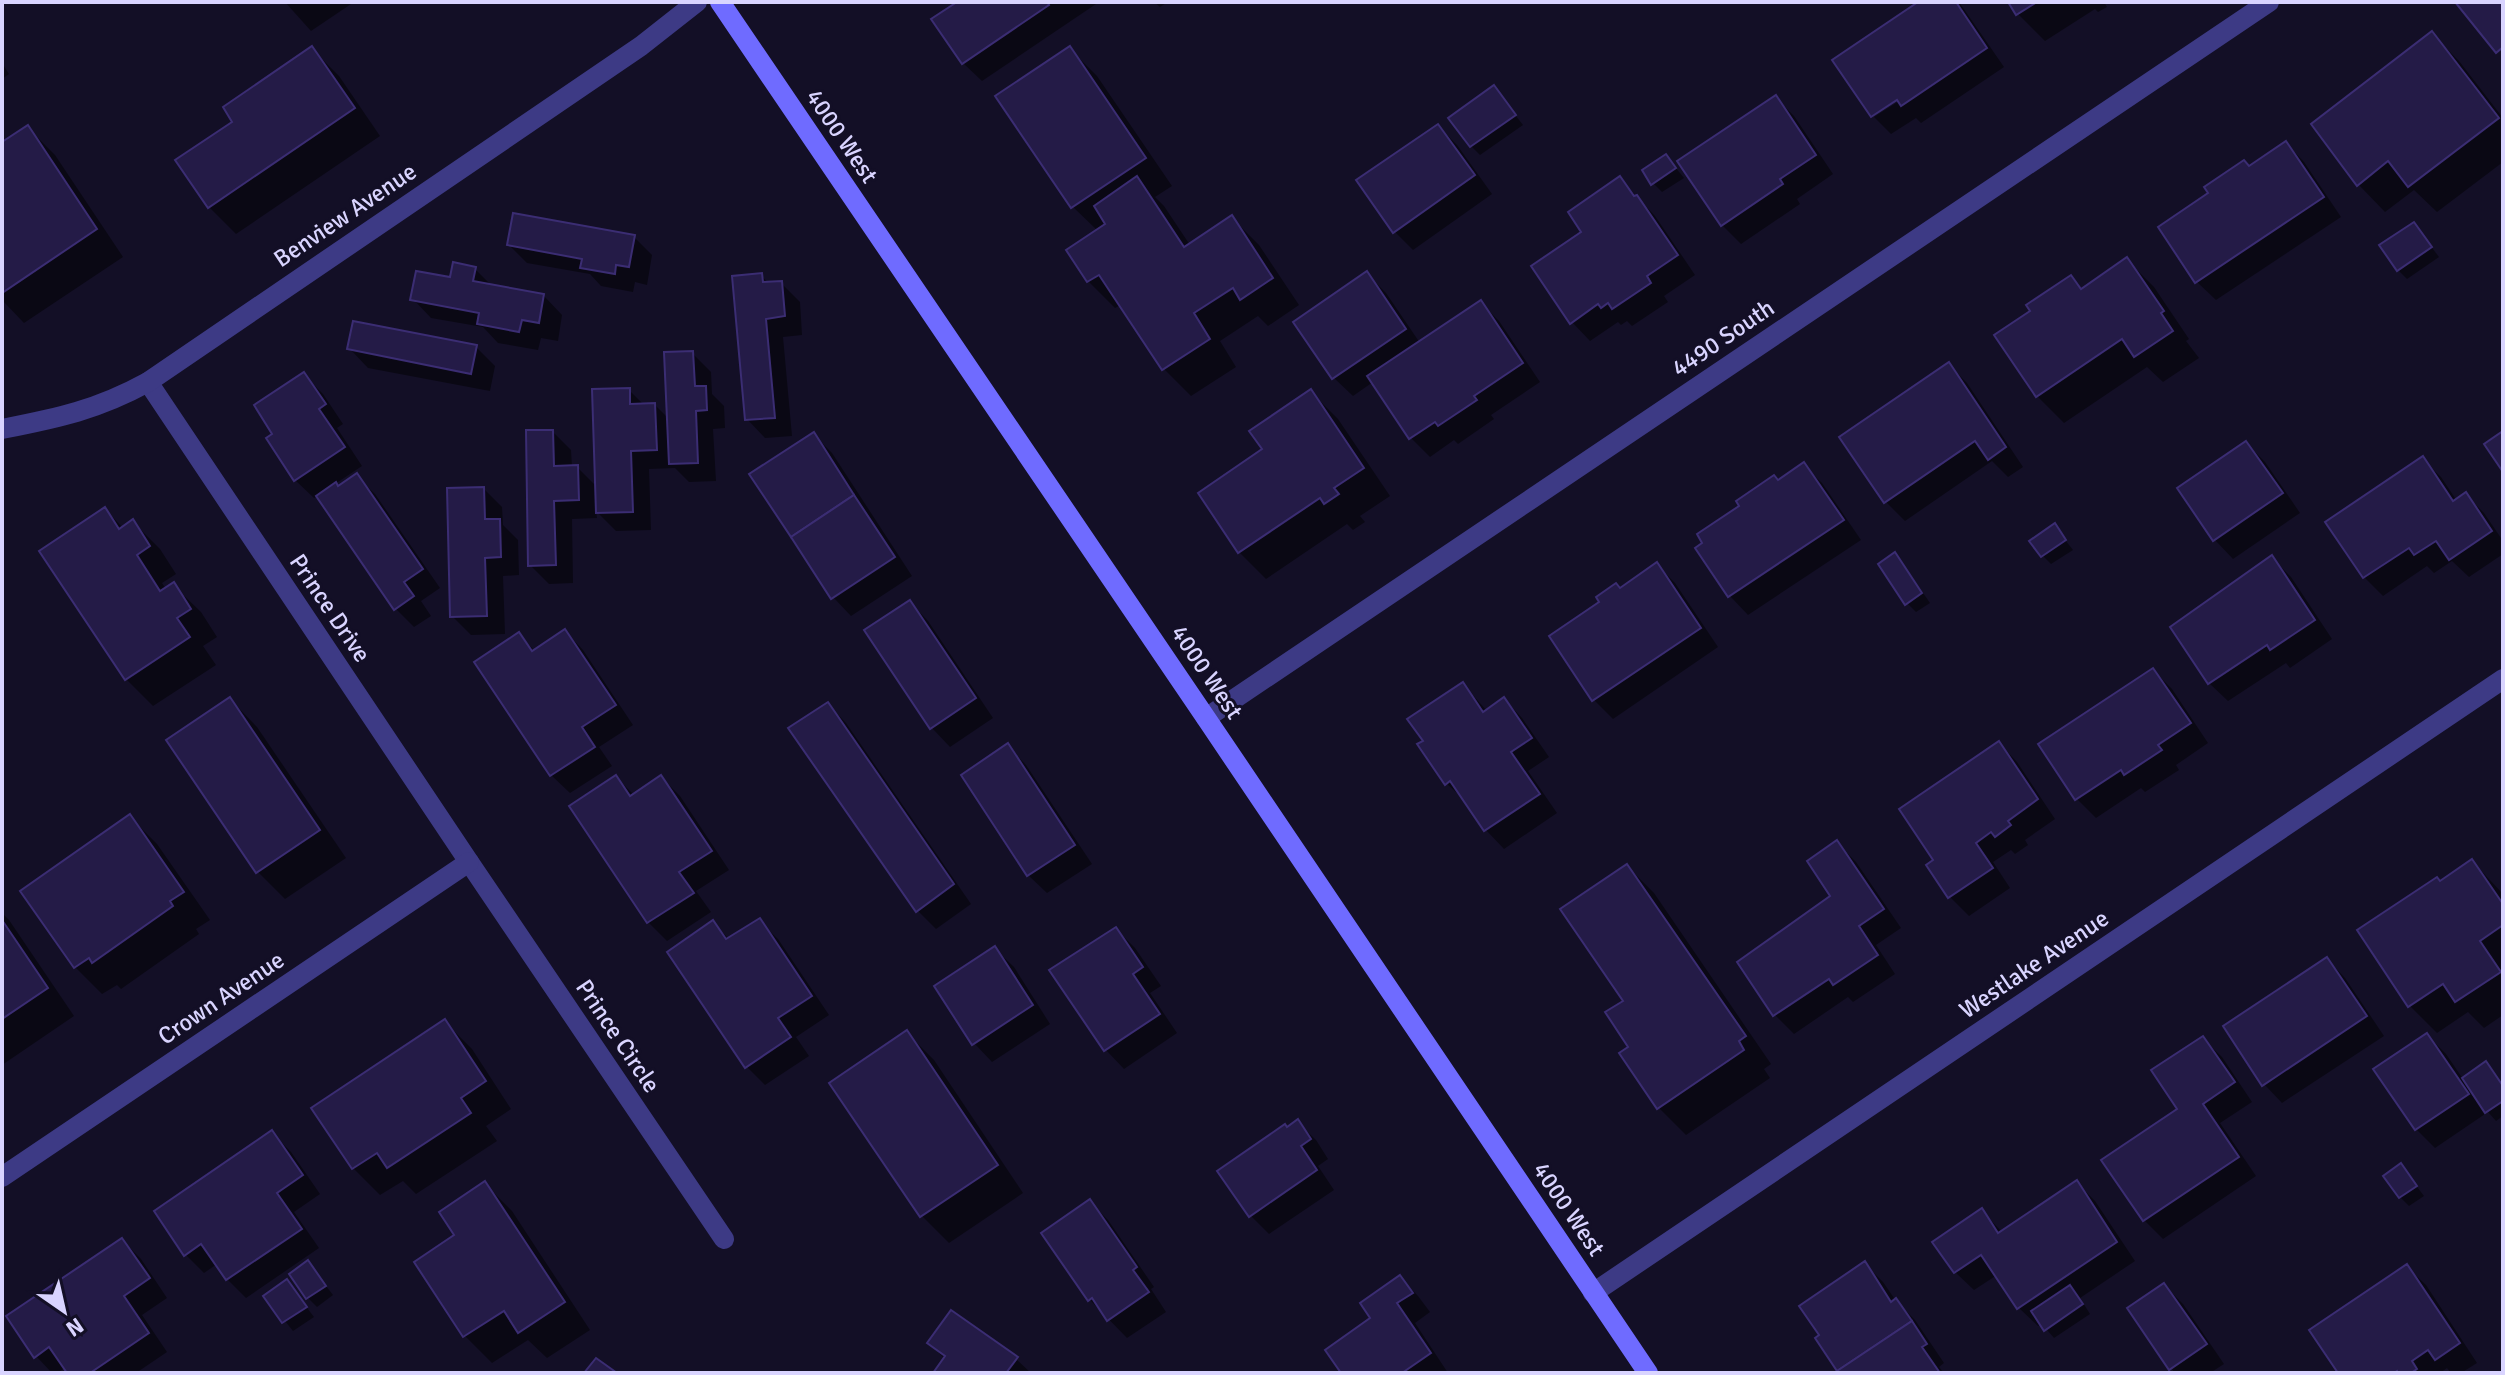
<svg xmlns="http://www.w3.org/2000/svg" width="2505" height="1375" font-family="Signika,sans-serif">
  <rect width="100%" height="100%" fill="#130f26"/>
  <!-- shadow -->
  <g fill="#0007">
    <path d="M285,2h69l-43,29z"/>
    <path d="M960,2h139l-117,79 -19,-18z"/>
    <path d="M1154,2h14l-8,5z"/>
    <path d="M1921,2h38l45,65 -83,56 -5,-5 -25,16 -17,-17 33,-21 -3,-3 -31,20v4l-38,-56z"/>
    <path d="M2010,2h94l3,5 -9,5 -3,-3 -50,32 -27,-27z"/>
    <path d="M2432,34l27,27 44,57v44l-66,50 -23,-22 -29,22 -27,-28z"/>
    <path d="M312,49l27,27 41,60 -144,98 -27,-27 26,-85z"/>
    <path d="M1070,49l27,27 75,110 -17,11 9,9 26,39 42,-27 27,27 40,60 -31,21 -10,-10 -38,25 16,26 -45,29 -27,-27 -43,-64 -6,3 -27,-27 10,-50 -25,-24 -75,-110z"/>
    <path d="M2,63l7,11 -7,5z"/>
    <path d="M1494,88l29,37 -43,30 -9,-9z"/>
    <path d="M1775,97l19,19 39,58 -36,25 3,5 -59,40 -19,-19z"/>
    <path d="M1438,126l19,19 35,49 -79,56 -19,-19z"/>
    <path d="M28,128l27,27 68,102 -99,66 -22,-23v-155z"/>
    <path d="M2286,143l18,19 37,55 -125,83 -19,-18 -36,-54z"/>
    <path d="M1666,156l18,22 -22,14 -9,-9z"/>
    <path d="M1620,179l35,37 40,59 -31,21 4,6 -36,24 -5,-5 -6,4 -3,-3 -28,19 -18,-19z"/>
    <path d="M2414,224l25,33 -32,22 -9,-9z"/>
    <path d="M634,237l18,18 -5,30 -12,-3 -2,10 -32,-6 -11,-12 -63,-11 -18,-18z"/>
    <path d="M2127,260l27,27 35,52 -3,2 13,17 -36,24 -16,-15 -83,56 -27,-27 -4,-85 38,-34 12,13z"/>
    <path d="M475,269l18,18 51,9 18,19 -4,26 -17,-3 -3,12 -40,-7 -15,-16 -52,-9 -18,-19z"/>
    <path d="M1367,274l19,19 34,50 60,-41 19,19 41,61 -49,33 3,4 -36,25 -4,-4 -24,17 -19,-19 -38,-56 -20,14 -19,-18 -38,-55z"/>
    <path d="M761,276l9,8 11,-1 19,19 2,33 -19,2 9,99 -27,2 -18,-19z"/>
    <path d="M476,347l19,19 -5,25 -122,-23 -18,-19z"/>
    <path d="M692,353l19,19 1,22 12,12 1,22 -12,1 3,52 -27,1 -14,-14 -26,1 2,61 -35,1 -20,-20 1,7 -25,1 1,64 -24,1 -19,-19 23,-133 18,18 1,17h5l20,20 32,-97 15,15h11l14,14z"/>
    <path d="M1949,365l18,18 56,84 -15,10 -16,-16 -87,60 -19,-19 -45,-65z"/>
    <path d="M304,375l19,19 20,30 -6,4 25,38 -27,18 4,4 17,-12 19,18 65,94 -19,13 10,15 -17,11 -18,-18 -78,-113 -4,2 -19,-18 -20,-46z"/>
    <path d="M1311,392l27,27 52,77 -30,20 5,6 -12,8 -6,-6 -81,55 -27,-27 26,-102z"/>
    <path d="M813,434l19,19 80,123 -61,40 -18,-19z"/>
    <path d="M2246,443l19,19 35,51 -67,46 -18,-19 -35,-51z"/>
    <path d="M2422,459l19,18 16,24 9,-6 18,18 19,28v13l-34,23 -17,-16 -18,12 -7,-7 -44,30 -19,-19 -36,-55z"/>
    <path d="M1803,465l19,18 39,57 -113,75 -18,-19 -32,-47 80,-67z"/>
    <path d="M484,489l18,18 1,18 15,15 1,35 -16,1 2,58 -34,1 -19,-19z"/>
    <path d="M105,509l18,19 10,-6 27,27 16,25 -14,9 4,6 7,-4 28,27 16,25 -14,9 13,19 -63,41 -27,-27z"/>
    <path d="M2054,526l19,24 -22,14 -9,-9z"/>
    <path d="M1894,555l9,9 27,39 -14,9 -9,-9z"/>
    <path d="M2272,558l19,19 41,62 -42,29 -4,-5 -58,38 -19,-18z"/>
    <path d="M1657,565l18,18 43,64 -105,72 -19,-19 -43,-63z"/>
    <path d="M910,602l18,19 65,97 -43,29 -18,-19 -65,-97z"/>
    <path d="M565,631l18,19 50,75 -34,22 13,19 -42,27 -19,-18 -32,-140 16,16z"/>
    <path d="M2153,670l19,19 36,54 -32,22 3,5 -34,22 -4,-4 -45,30 -19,-19 -36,-54z"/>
    <path d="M1463,684l24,27 17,-12 18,19 27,39 -21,14 29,42 -53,36 -18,-19 -20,-29 -19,-17 -27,-39z"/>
    <path d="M230,699l27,28 89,131 -61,41 -27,-27 -89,-132z"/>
    <path d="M828,704l18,19 125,181 -35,25 -19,-19z"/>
    <path d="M1999,743l18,19 38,57 -30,21 3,5 -13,9 -4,-4 -18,12 17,26 -41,28 -19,-19 -21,-32 7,-4z"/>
    <path d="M1008,746l18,19 66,99 -45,29 -19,-18z"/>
    <path d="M616,777l18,18 27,-18 19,19 49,74 -33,21 15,21 -44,29 -19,-19 -76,-115z"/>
    <path d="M130,817l27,27 53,76 -14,9 3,5 -78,55 -4,-4 -15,9 -27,-27z"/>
    <path d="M1837,843l19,19 45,66 -25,17 19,29 -42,28 -5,-5 -54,37 -19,-19 -35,-53 93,-66z"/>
    <path d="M2472,861l31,33v121l-19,13 -16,-16 -31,21 -27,-27 30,-123z"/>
    <path d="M1627,866l27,27 117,171 -7,5 6,9 -84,57 -27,-27 -37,-54 9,-7 -5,-46z"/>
    <path d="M2,913l7,7 65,96 -72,49z"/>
    <path d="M759,921l19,18 51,76 -33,22 13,19 -44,29 -18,-18 -34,-144 17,17z"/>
    <path d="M1116,929l19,19 26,38 -11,7 27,40 -53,36 -18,-19 -55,-79z"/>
    <path d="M995,949l19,18 36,57 -58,38 -18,-19z"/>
    <path d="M2327,959l18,19 39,58 -102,67 -18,-19z"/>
    <path d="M445,1022l27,27 39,60 -25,17 11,15 -81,53 -13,-13 -23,14 -27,-27z"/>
    <path d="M907,1033l27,27 89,133 -74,50 -27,-27z"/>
    <path d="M2427,1035l19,19 17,25 23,-15 17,21v31l-7,5 -8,-9 -53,36 -19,-19z"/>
    <path d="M2203,1039l19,18 30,45 -32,21 36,53 -93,63 -19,-19z"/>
    <path d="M1297,1122l19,18 12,19 -10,7 16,24 -65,44 -19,-19z"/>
    <path d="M272,1133l19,19 29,42 -26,18 25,36 -73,50 -19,-19 -10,-15 -13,9 -19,-19z"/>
    <path d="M2401,1166l23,30 -15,10 -9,-9z"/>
    <path d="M2076,1182l19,19 40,60 -55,37 10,16 -36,24 -12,-14 -4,2 -19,-18 -22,-33 -23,15 -19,-18 27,-61 20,21z"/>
    <path d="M485,1184l27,27 78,119 -43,28 -19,-18 -36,23 -27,-27 -48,-73 40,-27z"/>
    <path d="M1090,1202l18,18 46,67 -3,2 15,23 -39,26 -37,-38 -46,-67z"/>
    <path d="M122,1240l19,19 26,39 -25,17 25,37 -31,21h-67l-4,-5 -8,5h-5l-16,-17z"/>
    <path d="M308,1263l25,32 -16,12 -9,-9z"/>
    <path d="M1865,1264l18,18 13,19 19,19 29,43 -5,4 5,6h-103l-19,-38z"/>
    <path d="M2407,1267l19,18 51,78 -16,10h-10l-4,-5 -7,5h-99z"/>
    <path d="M1400,1277l18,19 12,16 -15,11 33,50h-105z"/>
    <path d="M287,1282l27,35 -21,14 -27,-34z"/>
    <path d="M2164,1285l19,19 41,60 -14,9h-35l-4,-5z"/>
    <path d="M929,1343l87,16 15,14h-96l10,-14z"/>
  </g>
  <!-- building -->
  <g fill="#241b47" stroke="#3b2d73" stroke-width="2">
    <path d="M957,2h90l2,3 -87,59 -31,-45z"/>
    <path d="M1918,2h38l31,46 -86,58 -4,-6 -26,17 -39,-57z"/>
    <path d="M2008,2h29l-21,13z"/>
    <path d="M2455,2h48v45l-7,6z"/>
    <path d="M2432,31l67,87 -91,69 -20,-26 -31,25 -46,-62z"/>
    <path d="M312,46l43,62 -147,100 -33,-48 57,-38 -9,-15z"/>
    <path d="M1070,46l76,112 -75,50 -76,-112z"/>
    <path d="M1494,85l22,30 -46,32 -22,-29z"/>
    <path d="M1776,95l40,60 -36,24 3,5 -62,42 -44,-65z"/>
    <path d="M1438,124l37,51 -82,58 -37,-53z"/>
    <path d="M28,125l69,104 -95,64v-151z"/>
    <path d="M2286,141l38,56 -129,86 -37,-56 50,-34 -4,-6 40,-27 5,6z"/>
    <path d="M1666,154l10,14 -25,17 -9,-15z"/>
    <path d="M1137,176l47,71 48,-32 41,63 -33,22 -7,-12 -39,25 16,26 -48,31 -63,-95 -12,7 -21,-32 39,-26 -11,-18z"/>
    <path d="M1620,176l14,20 3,-1 41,60 -31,21 4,7 -39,26 -4,-6 -7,5 -3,-4 -28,20 -39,-58 50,-34 -13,-20z"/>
    <path d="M513,213l122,22 -6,32 -13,-2 -1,9 -35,-6 2,-9 -75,-14z"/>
    <path d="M2414,222l18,25 -35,24 -18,-26z"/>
    <path d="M2127,257l37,54 -3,2 12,18 -39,26 -12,-18 -86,58 -42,-62 36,-24 -4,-6 45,-30 10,14z"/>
    <path d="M453,262l23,5 -3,14 71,13 -5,29 -17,-3 -3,12 -42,-8 2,-11 -69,-13 6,-29 34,6z"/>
    <path d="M1367,271l39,58 -74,50 -39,-57z"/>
    <path d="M762,273l1,9 19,-1 3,35 -19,3 9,99 -30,2 -13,-144z"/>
    <path d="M1481,300l42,63 -49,33 3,4 -39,26 -3,-4 -26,17 -42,-63z"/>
    <path d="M353,321l124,24 -6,29 -124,-25z"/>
    <path d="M693,351l2,35h11l1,24 -11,1 2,52 -29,1 -5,-112z"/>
    <path d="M1949,362l57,85 -18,13 -13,-19 -91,62 -45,-66z"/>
    <path d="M304,372l22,32 -7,5 26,38 -51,34 -28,-43 6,-4 -18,-29z"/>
    <path d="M630,388v16l25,-1 2,47 -26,1 2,61 -37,1 -4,-124z"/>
    <path d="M1311,389l53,79 -30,20 5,6 -15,10 -4,-6 -82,55 -40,-60 64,-44 -13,-18z"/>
    <path d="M526,430h27l1,36 24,-1 1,35 -25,1 2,64 -28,1z"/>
    <path d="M2503,431v41l-19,-28z"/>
    <path d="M814,432l40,63 -63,42 -42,-63z"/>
    <path d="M2246,441l37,52 -70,48 -36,-53z"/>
    <path d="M2423,456l30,45 13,-9 26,39 -43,29 -13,-19 -22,14 -5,-7 -46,30 -38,-56z"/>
    <path d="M1804,462l40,58 -116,77 -33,-49 7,-5 -5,-9 42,-28 -3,-5 38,-26 4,5z"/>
    <path d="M357,473l66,96 -19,13 10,14 -20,14 -78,-114 20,-14 2,4z"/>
    <path d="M484,487l1,32h15l1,38 -16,1 2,58 -37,1 -3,-129z"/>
    <path d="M854,495l41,62 -64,42 -40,-62z"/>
    <path d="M105,507l14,22 14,-10 17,27 -13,9 23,36 14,-9 17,27 -14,9 13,19 -65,43 -86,-129z"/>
    <path d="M2055,523l11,17 -25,17 -12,-16z"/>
    <path d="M1895,552l27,41 -17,12 -27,-41z"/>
    <path d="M2272,555l43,65 -45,30 -3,-5 -59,39 -38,-57z"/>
    <path d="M1657,562l44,66 -109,73 -43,-65 50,-34 -3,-5 20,-14 4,5z"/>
    <path d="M910,600l66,98 -46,31 -66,-99z"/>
    <path d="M565,629l51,76 -34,22 13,20 -45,29 -76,-114 45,-30 13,19z"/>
    <path d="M2153,668l38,55 -33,22 4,5 -38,25 -3,-5 -46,30 -37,-56z"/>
    <path d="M1463,682l20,30 21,-15 28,41 -21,14 29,42 -56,37 -34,-50 -5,4 -28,-41 6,-3 -16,-22z"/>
    <path d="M230,697l90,133 -64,43 -90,-133z"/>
    <path d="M828,702l126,182 -38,28 -128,-184z"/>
    <path d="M1999,741l39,58 -30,22 3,4 -16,12 -4,-5 -15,11 17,25 -45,30 -22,-33 7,-5 -34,-51z"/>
    <path d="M1008,743l67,102 -48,31 -66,-101z"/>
    <path d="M616,775l14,21 31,-21 51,76 -33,21 15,21 -47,30 -78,-117z"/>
    <path d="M130,814l54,78 -14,9 3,5 -81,57 -3,-5 -15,10 -54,-77z"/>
    <path d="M1837,840l47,69 -25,17 19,29 -45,30 -4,-6 -56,37 -36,-54 93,-66 -23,-35z"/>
    <path d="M2472,859l31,45v21l-23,16 21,31 -46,30 -12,-18 -35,23 -51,-77 80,-53 3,4z"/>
    <path d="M1627,864l119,172 -7,5 5,9 -87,59 -38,-56 9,-6 -23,-35 18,-11 -63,-92z"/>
    <path d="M760,918l52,78 -34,22 13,19 -46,31 -78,-116 46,-32 13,19z"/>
    <path d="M2,920l46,68 -46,31z"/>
    <path d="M1116,927l27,40 -10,7 27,40 -56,37 -55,-81z"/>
    <path d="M995,946l38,59 -61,40 -38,-59z"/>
    <path d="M2327,957l40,59 -105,70 -39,-60z"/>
    <path d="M445,1019l41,62 -25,17 10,15 -84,55 -10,-15 -25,16 -41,-61z"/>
    <path d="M907,1030l91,135 -78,52 -91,-134z"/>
    <path d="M2427,1033l42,61 -54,36 -42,-61z"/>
    <path d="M2203,1036l32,46 -32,22 36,53 -96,64 -42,-61 76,-51 -26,-39z"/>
    <path d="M2486,1061l17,25v15l-18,12 -23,-35z"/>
    <path d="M1298,1119l13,20 -10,7 16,24 -68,47 -32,-46 68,-47 2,3z"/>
    <path d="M272,1130l31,45 -26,18 25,36 -76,51 -25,-36 -17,12 -30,-45z"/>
    <path d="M2401,1163l16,23 -18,12 -16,-22z"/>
    <path d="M2077,1180l40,62 -100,67 -36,-54 -27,18 -22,-31 50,-34 16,25z"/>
    <path d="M485,1181l80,121 -47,31 -14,-22 -41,26 -49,-75 40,-27 -15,-23z"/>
    <path d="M1090,1199l47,68 -4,3 16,22 -42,29 -15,-23 -4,3 -47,-68z"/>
    <path d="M122,1238l28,40 -26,18 25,37 -59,40h-23l-18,-26 -15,11 -28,-42z"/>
    <path d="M308,1260l18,26 -20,13 -17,-25z"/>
    <path d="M1865,1261l26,41 5,-4 16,23 -75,50 -22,-33 4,-3 -20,-29z"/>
    <path d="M2407,1264l53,79 -25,17 -7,-10 -16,11 5,8 -6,4h-13l-1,-2 -3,2h-56l-29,-43z"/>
    <path d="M1400,1275l13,18 -16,10 34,50 -29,20h-61l-16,-23 45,-32 -10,-15z"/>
    <path d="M287,1279l20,28 -25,16 -19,-27z"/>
    <path d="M2164,1283l43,61 -38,26 -42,-62z"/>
    <path d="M2070,1285l13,19 -39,27 -13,-20z"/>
    <path d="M951,1310l67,47 -12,16h-73l12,-17 -18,-13z"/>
    <path d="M1912,1321l15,23 -5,3 18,26h-102l-1,-2z"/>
    <path d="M596,1358l21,15h-33z"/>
  </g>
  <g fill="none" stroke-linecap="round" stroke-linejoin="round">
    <!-- street -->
    <g stroke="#3d3a85" stroke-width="20">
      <path d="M148,382l321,480 255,377"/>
      <path d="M2,429c56,-11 95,-19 146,-47l493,-336 56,-44"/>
      <path d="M1206,718l1063,-716"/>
      <path d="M2,1177l467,-315"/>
      <path d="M1593,1293l910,-614"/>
    </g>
    <!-- secondary -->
    <path stroke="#6f6bff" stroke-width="20" d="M720,2l486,716 442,655"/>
  </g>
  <g text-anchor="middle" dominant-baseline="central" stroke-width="6" stroke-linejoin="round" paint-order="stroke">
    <!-- street labels -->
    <g font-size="24" fill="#d9d4ff" stroke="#130f26">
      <text transform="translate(842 136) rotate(56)">4000 West</text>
      <text transform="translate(345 215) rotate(-34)">Benview Avenue</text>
      <text transform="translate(1723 338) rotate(-34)">4490 South</text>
      <text transform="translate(330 608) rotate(56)">Prince Drive</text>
      <text transform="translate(1207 672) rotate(56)">4000 West</text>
      <text transform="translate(2034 964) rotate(-34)">Westlake Avenue</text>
      <text transform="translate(221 998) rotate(-34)">Crown Avenue</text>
      <text transform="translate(618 1036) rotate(56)">Prince Circle</text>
      <text transform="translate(1569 1209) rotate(56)">4000 West</text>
    </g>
  </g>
  <!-- border -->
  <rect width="2505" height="1375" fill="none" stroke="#d9d4ff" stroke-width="8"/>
  <!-- north arrow -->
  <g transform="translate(64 1311) rotate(146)" stroke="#130f26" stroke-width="6" paint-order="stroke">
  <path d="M0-6L14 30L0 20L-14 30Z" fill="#d9d4ff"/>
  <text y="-12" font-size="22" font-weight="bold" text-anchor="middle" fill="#d9d4ff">N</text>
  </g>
</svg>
